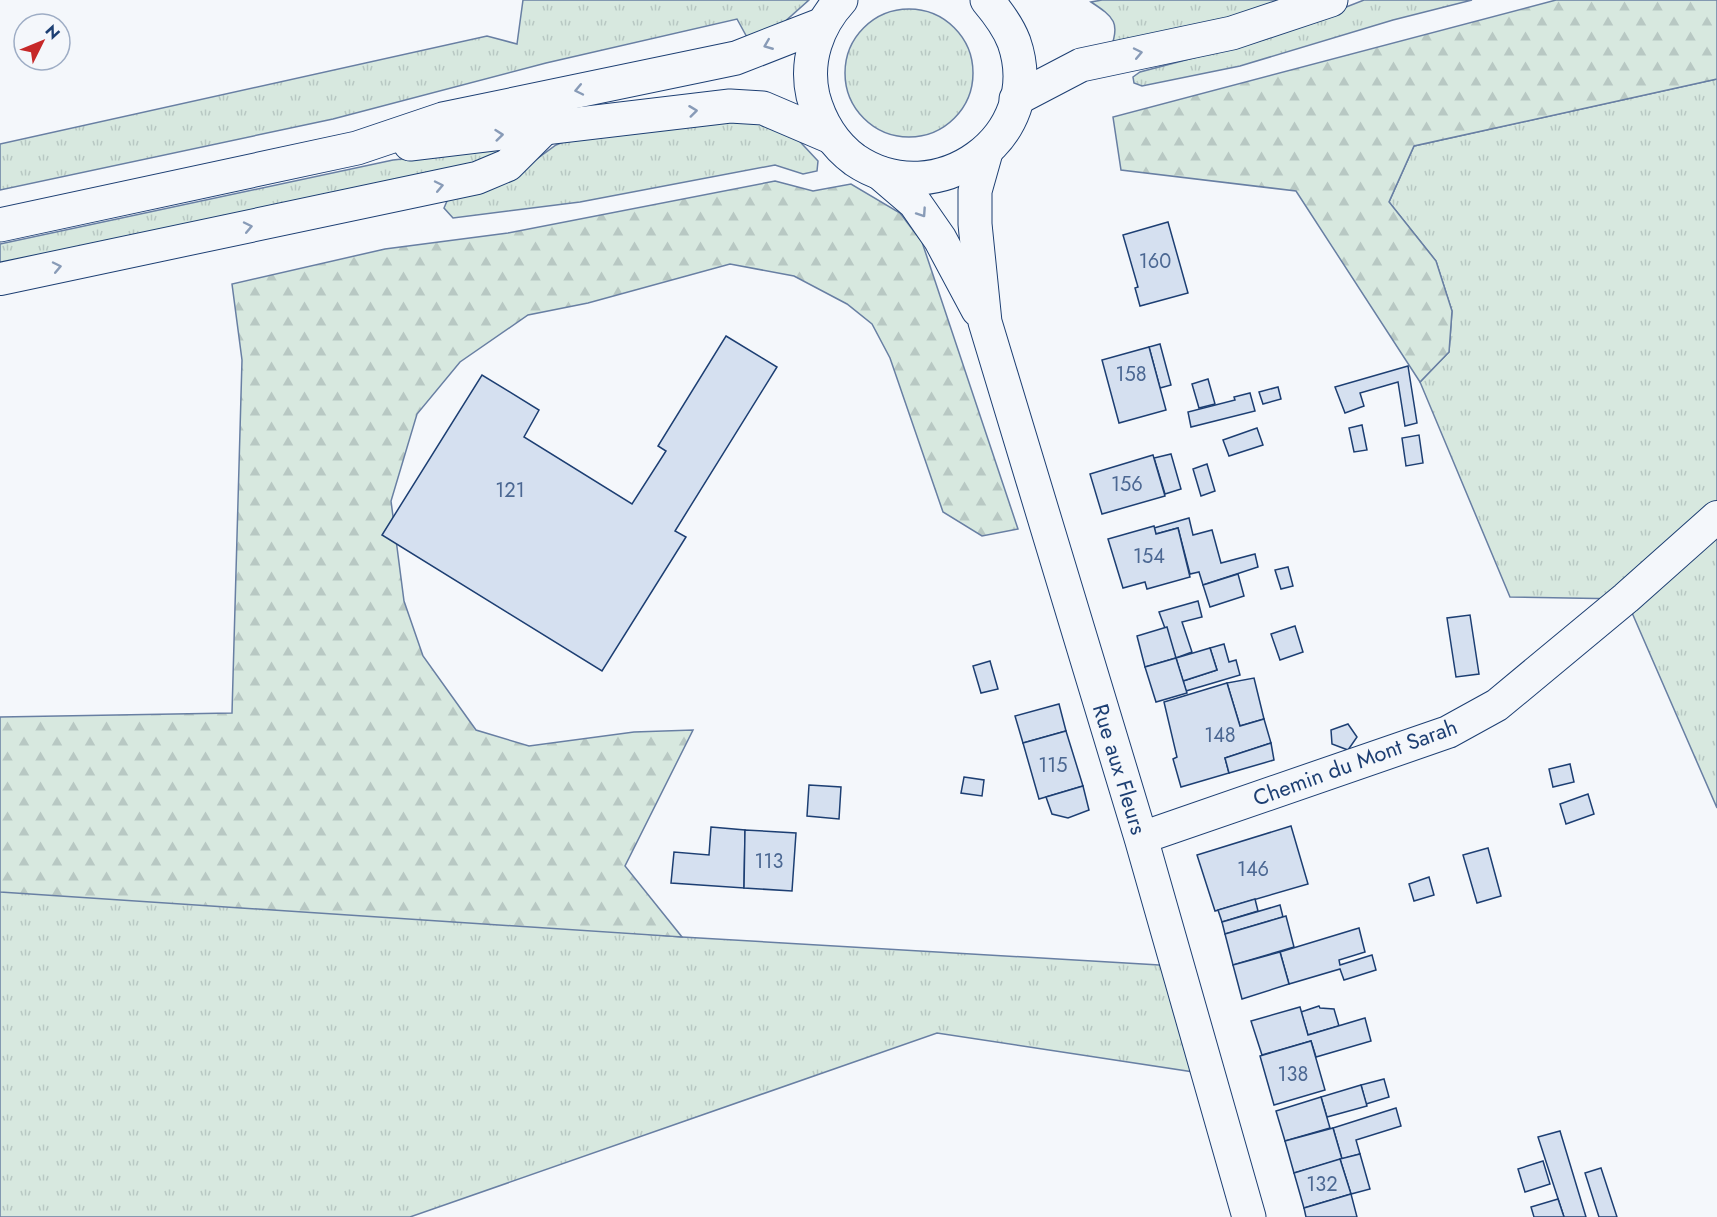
<svg xmlns="http://www.w3.org/2000/svg" width="1717" height="1217" font-family="Jost,sans-serif">
  <defs>
    <pattern id="grass-tufts" width="24" height="20" patternUnits="userSpaceOnUse" patternTransform="scale(1.5)"><rect width="24" height="20" fill="#d7e8df"/><path d="M3 7l-1-3M5 7V3M7 7l1-3M15 17l-1-3M17 17v-4M19 17l1-3" fill="none" stroke="#b8c8c3"/></pattern>
    <pattern id="forest-firs" width="22" height="20" patternUnits="userSpaceOnUse" patternTransform="scale(1.5)"><rect width="22" height="20" fill="#d7e8df"/><path d="M5 1l3.5 6h-7zM16 11l3.5 6h-7z" fill="#b8c8c3"/></pattern>
  </defs>
  <rect width="100%" height="100%" fill="#f4f7fb"/>
  <!-- grass -->
  <g fill="url(#grass-tufts)" stroke="#687fa3" stroke-width="1.5">
    <path d="M523,0h286l-27,24 -34,15 -11,-20 -191,44 -213,56 -333,71v-46l487,-108 30,8z"/>
    <path d="M1102,0h190l-182,50c11,-27 4,-33 -19,-48z"/>
    <path d="M1364,0h108l-79,20 -153,46 -98,20 -8,-3 -1,-6 7,-5 122,-32z"/>
    <circle cx="909" cy="73" r="64"/>
    <path d="M1717,79v729l-91,-209 -116,-2 -90,-215 29,-30 3,-41 -16,-50 -47,-59 25,-56z"/>
    <path d="M741,116l48,14 29,31 -1,10 -14,3 -28,-9 -195,37 -127,16 -9,-10 6,-14 77,-28 29,-21 20,-8z"/>
    <path d="M505,148l-13,16 -492,109v-29l393,-84z"/>
    <path d="M0,883l682,54 494,29 31,108 -270,-41 -527,184h-410z"/>
  </g>
  <!-- forest -->
  <g fill="url(#forest-firs)" stroke="#687fa3" stroke-width="1.5">
    <path d="M1556,0h161v79l-303,67 -25,56 47,59 16,50 -3,41 -29,30 -124,-191 -175,-21 -8,-53z"/>
    <path d="M775,181l38,10 38,-7 49,29 22,29 96,287 -36,7 -39,-24 -53,-154 -18,-34 -25,-20 -53,-28 -64,-12 -142,39 -60,12 -68,47 -43,52 -26,87 13,100 19,55 53,74 53,16 105,-14 59,-2 -68,136 57,71 -682,-45v-175l232,-4 10,-353 -10,-76 153,-35 123,-16z"/>
  </g>
  <!-- building -->
  <g fill="#d5e0f0" stroke="#1d3f73" stroke-width="1.5">
    <path d="M1168,222l20,71 -48,13 -5,-18 3,-1 -15,-52z"/>
    <path d="M726,336l51,31 -102,164 11,6 -84,134 -220,-136 100,-160 57,35 -15,27 108,67 34,-53 -8,-5z"/>
    <path d="M1160,344l11,41 -11,3 -11,-41z"/>
    <path d="M1149,347l17,63 -47,13 -17,-63z"/>
    <path d="M1408,366l9,57 -12,3 -7,-44 -38,11 4,13 -19,7 -10,-26z"/>
    <path d="M1208,379l7,25 -16,4 -7,-24z"/>
    <path d="M1278,387l3,12 -18,5 -4,-12z"/>
    <path d="M1250,393l5,18 -64,16 -3,-15 47,-12 -1,-3z"/>
    <path d="M1362,425l5,25 -13,2 -5,-24z"/>
    <path d="M1257,428l6,17 -34,11 -6,-16z"/>
    <path d="M1419,435l4,28 -17,3 -4,-28z"/>
    <path d="M1171,454l10,35 -16,5 -11,-36z"/>
    <path d="M1153,455l12,41 -63,18 -12,-40z"/>
    <path d="M1207,464l8,27 -14,5 -8,-27z"/>
    <path d="M1189,518l4,17 19,-5 9,33 34,-9 3,13 -55,18 -4,-13 -9,2 -12,-46 -22,6 -2,-6z"/>
    <path d="M1154,526l2,8 22,-6 12,49 -43,12 -2,-7 -22,6 -15,-49z"/>
    <path d="M1288,567l5,19 -12,3 -6,-19z"/>
    <path d="M1238,574l6,22 -34,11 -7,-22z"/>
    <path d="M1198,601l4,16 -20,5 10,30 -16,6 -17,-46z"/>
    <path d="M1470,615l9,59 -23,3 -9,-59z"/>
    <path d="M1295,626l8,26 -23,8 -9,-26z"/>
    <path d="M1167,627l9,31 -31,9 -8,-31z"/>
    <path d="M1224,644l5,18 7,-2 4,15 -54,16 -3,-10 34,-11 -7,-22z"/>
    <path d="M1210,648l7,22 -34,11 -7,-23z"/>
    <path d="M1176,658l11,35 -31,9 -11,-35z"/>
    <path d="M990,661l8,28 -17,4 -8,-27z"/>
    <path d="M1254,678l10,41 -24,7 -13,-43z"/>
    <path d="M1227,683l13,43 24,-7 7,24 -46,15 4,15 -48,14 -8,-28 4,-2 -13,-55z"/>
    <path d="M1059,704l7,27 -43,12 -8,-27z"/>
    <path d="M1348,724l9,13 -9,13 -16,-6 -1,-14z"/>
    <path d="M1066,731l17,55 -44,13 -16,-56z"/>
    <path d="M1271,743l3,17 -45,13 -4,-15z"/>
    <path d="M1570,764l4,18 -21,5 -4,-18z"/>
    <path d="M964,777l20,3 -2,16 -21,-3z"/>
    <path d="M809,785l32,2 -2,32 -32,-3z"/>
    <path d="M1083,786l6,24 -21,8 -16,-4 -6,-17z"/>
    <path d="M1588,794l6,20 -28,10 -6,-20z"/>
    <path d="M1291,826l17,58 -93,27 -18,-56z"/>
    <path d="M711,827l34,3 -1,58 -73,-5 3,-31 35,3z"/>
    <path d="M745,830l51,3 -4,58 -48,-3z"/>
    <path d="M1488,848l13,48 -24,7 -14,-48z"/>
    <path d="M1429,877l5,18 -20,6 -5,-17z"/>
    <path d="M1255,899l3,12 -36,11 -4,-12z"/>
    <path d="M1280,905l3,12 -58,17 -3,-12z"/>
    <path d="M1286,916l8,31 -61,18 -8,-31z"/>
    <path d="M1359,928l6,24 -26,8 1,5 32,-10 4,15 -32,10 -4,-11 -51,15 -9,-32z"/>
    <path d="M1280,952l9,32 -47,15 -9,-34z"/>
    <path d="M1319,1006l1,2 14,1 5,17 -31,9 -7,-23z"/>
    <path d="M1300,1007l8,28 57,-17 6,23 -55,16 -5,-16 -49,14 -11,-34z"/>
    <path d="M1311,1041l14,49 -51,15 -14,-49z"/>
    <path d="M1384,1079l5,18 -23,7 -5,-19z"/>
    <path d="M1361,1085l6,21 -40,11 -6,-20z"/>
    <path d="M1321,1097l9,31 -45,13 -9,-30z"/>
    <path d="M1396,1108l5,18 -45,14 4,14 -18,5 -9,-31z"/>
    <path d="M1333,1128l9,31 -48,14 -9,-32z"/>
    <path d="M1560,1131l26,86h-22l-26,-80z"/>
    <path d="M1360,1154l10,35 -19,5 -11,-35z"/>
    <path d="M1340,1159l11,35 -47,14 -10,-35z"/>
    <path d="M1543,1161l7,23 -25,8 -7,-23z"/>
    <path d="M1601,1168l16,49h-18l-14,-44z"/>
    <path d="M1351,1194l6,23h-51l-2,-9z"/>
    <path d="M1558,1199l6,18h-30l-3,-10z"/>
  </g>
  <g fill="none" stroke-linecap="round" stroke-linejoin="round">
    <!-- minor casing -->
    <g stroke="#1d3f73" stroke-width="34">
      <g id="minor">
        <path d="M0,279l477,-101 31,-13 35,-35"/>
        <path d="M1141,838l307,-106 49,-27 129,-107 91,-81"/>
      </g>
    </g>
    <!-- secondary casing -->
    <g stroke="#1d3f73" stroke-width="35">
      <g id="secondary">
        <path d="M986,152l-11,39v33l10,98 156,516 108,379"/>
        <path d="M880,173l35,30 25,36 38,71"/>
      </g>
    </g>
    <!-- primary casing -->
    <g stroke="#1d3f73" stroke-width="35">
      <g id="primary">
        <path d="M841,0c-24,26 -36,61 -28,96 7,26 20,48 42,64 81,55 192,-23 159,-118 -6,-16 -16,-29 -27,-42"/>
        <path d="M1016,99l65,-34 151,-32 99,-33"/>
        <path d="M410,144l320,-38 33,2 68,29"/>
        <path d="M0,225l357,-77 86,-29 293,-61 87,-34"/>
      </g>
    </g>
    <!-- minor -->
    <use href="#minor" stroke="#f4f7fb" stroke-width="32"/>
    <!-- secondary -->
    <use href="#secondary" stroke="#f4f7fb" stroke-width="33"/>
    <!-- primary -->
    <use href="#primary" stroke="#f4f7fb" stroke-width="33"/>
  </g>
  <!-- one-way arrows -->
  <defs><path id="oneway-chevron" d="M-2-3.5L2.5 0L-2 3.5" fill="none" stroke-width="1.6" stroke-linecap="round" stroke-linejoin="round" transform="scale(1.5)"/></defs>
  <g stroke="#889bb7">
    <use href="#oneway-chevron" transform="translate(768 45) rotate(158)"/>
    <use href="#oneway-chevron" transform="translate(1138 53) rotate(-12)"/>
    <use href="#oneway-chevron" transform="translate(579 90) rotate(168)"/>
    <use href="#oneway-chevron" transform="translate(693 111) rotate(-7)"/>
    <use href="#oneway-chevron" transform="translate(499 135) rotate(-6)"/>
    <use href="#oneway-chevron" transform="translate(439 186) rotate(-12)"/>
    <use href="#oneway-chevron" transform="translate(922 213) rotate(56)"/>
    <use href="#oneway-chevron" transform="translate(248 227) rotate(-12)"/>
    <use href="#oneway-chevron" transform="translate(57 267) rotate(-12)"/>
  </g>
  <g text-anchor="middle" dominant-baseline="central" stroke-width="4.5" stroke-linejoin="round" paint-order="stroke">
    <!-- number labels -->
    <g font-size="20" fill="#4b6792">
      <text x="1155" y="261">160</text>
      <text x="1131" y="374">158</text>
      <text x="1127" y="484">156</text>
      <text x="510" y="490">121</text>
      <text x="1149" y="556">154</text>
      <text x="1220" y="735">148</text>
      <text x="1053" y="765">115</text>
      <text x="769" y="861">113</text>
      <text x="1253" y="869">146</text>
      <text x="1293" y="1074">138</text>
      <text x="1322" y="1184">132</text>
    </g>
    <!-- street labels -->
    <g font-size="22" fill="#1d3f73" stroke="#f4f7fb">
      <text transform="translate(1355 762) rotate(-20)">Chemin du Mont Sarah</text>
      <text transform="translate(1120 769) rotate(73)">Rue aux Fleurs</text>
    </g>
  </g>
  <!-- north arrow -->
  <g transform="translate(42 42) rotate(47)"><circle r="28" fill="#f4f7fb" stroke="#9eadc5" stroke-width="1.5"/>
  <path d="M0-4.5L10 22L0 15L-10 22Z" fill="#c62828"/>
  <text y="-9" font-size="16" font-weight="bold" text-anchor="middle" fill="#1d3f73">N</text>
  </g>
</svg>
